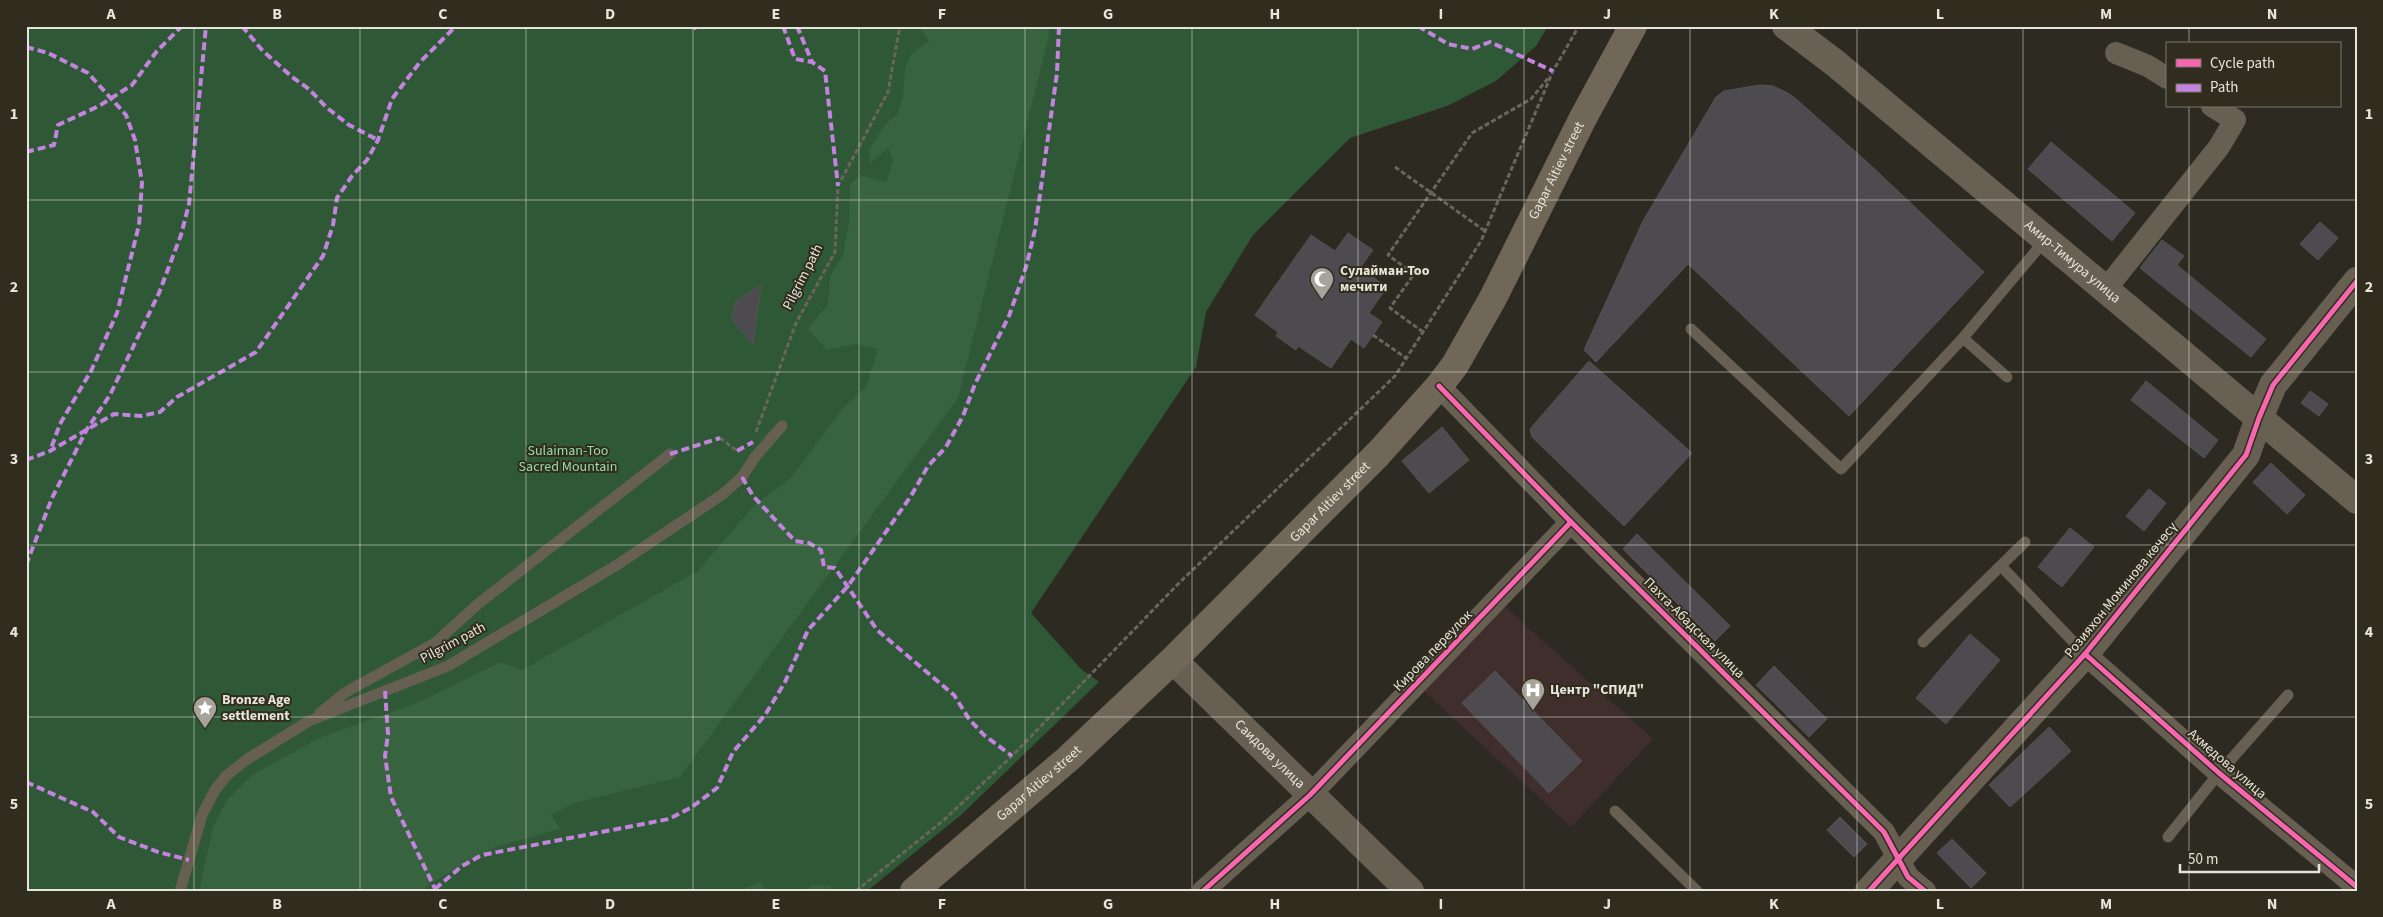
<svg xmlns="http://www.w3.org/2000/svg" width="2383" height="917" font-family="'Source Sans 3',sans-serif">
  <rect width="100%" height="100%" fill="#2d2a22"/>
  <!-- medical -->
  <path fill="#402e2c" d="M1502,604l151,135 -82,88 -156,-144z"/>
  <!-- green -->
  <path fill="#2e5836" d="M26,26h1522l-12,20 -40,35 -49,25 -97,32 -97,97 -47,77 -10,55 -165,246 50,56 18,13 -138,133 -94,76h-841z"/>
  <!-- forest -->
  <g fill="#38633f">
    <path d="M919,26h130v10l-91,362 -278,379 -106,26 -23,12 9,14 -65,18 -69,39 2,5h-229l14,-64 14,-27 25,-25 67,-37 95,-34 87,-42 21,8 176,-99 57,-67 35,-25 53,-71 23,-21 12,-38 -22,-5 -29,6 -19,-21 20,-25 2,-28 13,-21 6,-34 1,-36 10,-10 26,7 7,-22 -5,-12 -18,15 -1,-13 16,-26 12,-9 6,-19 2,-28 6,-14 18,-13z"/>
    <path d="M760,881l6,10h-25z"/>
    <path d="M813,885l20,1 -7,5h-23z"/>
  </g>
  <!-- building -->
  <g fill="#4d4a50" stroke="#555352">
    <path d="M1760,85l13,1 13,6 9,6 71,63 118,111 -135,144 -161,-152 -92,98 -12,-12 59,-129 73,-124 8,-6z"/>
    <path d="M2051,142l84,71 -23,28 -84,-72z"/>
    <path d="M2320,222l18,16 -20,22 -18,-16z"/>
    <path d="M1348,233l25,17 -13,18 27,19 -18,26 13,9 -18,26 -13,-9 -20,29 -33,-22 -2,4 -20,-14 2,-4 -23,-17 56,-80 24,16z"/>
    <path d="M2162,240l22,16 -7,9 89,74 -15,18 -111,-89z"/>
    <path d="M761,285l-8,59 -21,-24 3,-18z"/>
    <path d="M1589,361l103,92 -68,73 -92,-89 -2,-8z"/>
    <path d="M2146,381l72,59 -14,18 -73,-58z"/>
    <path d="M2310,391l18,13 -9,12 -18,-13z"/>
    <path d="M1442,427l27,33 -40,33 -27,-32z"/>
    <path d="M2271,463l34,32 -18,19 -34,-32z"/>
    <path d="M2149,489l17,14 -22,28 -18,-15z"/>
    <path d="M2070,528l24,19 -32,40 -24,-20z"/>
    <path d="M1637,534l93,92 -15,15 -92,-92z"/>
    <path d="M1970,634l30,26 -54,64 -30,-26z"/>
    <path d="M1774,666l53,53 -18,18 -53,-52z"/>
    <path d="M1495,671l87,90 -33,32 -87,-90z"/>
    <path d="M2049,727l22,24 -61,56 -21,-22z"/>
    <path d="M1840,817l27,27 -13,13 -27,-27z"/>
    <path d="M1952,839l34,34 -15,15 -34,-35z"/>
  </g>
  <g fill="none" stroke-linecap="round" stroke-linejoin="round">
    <!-- path -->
    <g stroke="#6a665d" stroke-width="3" stroke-dasharray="5 2.5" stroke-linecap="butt">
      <path d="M1395,167l90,64"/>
      <path d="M1423,332l-33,-24 24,-34 -26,-19 84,-122 59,-34 19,-23"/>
      <path d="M1373,335l33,23"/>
      <path d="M756,432l40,-109 39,-71 3,-66 50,-94 12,-66"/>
      <path d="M720,438l17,13"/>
      <path d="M856,891l89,-72 67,-63 168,-174 215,-206 86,-135 72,-170 26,-45"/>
    </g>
    <!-- service -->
    <g stroke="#665f52" stroke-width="11">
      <path d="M1691,329l150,140 122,-131"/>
      <path d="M2007,377l-44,-39 83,-99"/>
      <path d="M2001,566l84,88"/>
      <path d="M1923,642l102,-100"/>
      <path d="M320,713l26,-21 89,-49 43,-39 192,-150"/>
      <path d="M1615,811l82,80"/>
      <path d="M2168,837l51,-64 69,-78"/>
      <path d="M180,891l22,-76 13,-25 12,-15 22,-17 60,-37 139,-55 169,-101 106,-71 19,-17 13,-20 27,-31"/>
    </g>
    <!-- minor -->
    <g stroke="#665f52" stroke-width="22">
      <path d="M2116,53l32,13 19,12"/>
      <path d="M2106,289l113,-142 16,-27 -23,-14"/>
      <path d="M1439,386l132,136 313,310 24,45 17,14"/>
      <path d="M2085,654l134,119 138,114"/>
      <path d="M1203,891l107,-96 261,-273"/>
    </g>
    <!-- tertiary -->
    <g stroke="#665f52" stroke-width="28">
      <path id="s1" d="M1173,660l237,231"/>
      <path d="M1869,891l216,-237 161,-199 13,-37 14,-33 84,-104"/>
    </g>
    <!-- secondary -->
    <path stroke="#686052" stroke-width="28" id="s2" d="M1786,26l49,37 522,437"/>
    <!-- primary -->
    <path stroke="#706758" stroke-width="28" id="s3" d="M914,891l155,-133 104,-98 205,-206 61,-68 16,-21 38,-67 90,-180 50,-92"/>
    <!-- quiet -->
    <g stroke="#c483df" stroke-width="4" stroke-dasharray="8 4" stroke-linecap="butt">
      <path d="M242,26l20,24 30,27 17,12 17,18 23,18 29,15"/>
      <path d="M690,26l5,2v-2"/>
      <path d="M783,26l12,33 17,3 13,9 13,115"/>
      <path d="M797,26l15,36"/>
      <path d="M1418,26l30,18 24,5 18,-7 63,29"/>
      <path d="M26,47l22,6 40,20 38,42 9,25 7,43 -3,42 -22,88 -26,58 -31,53 -10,27"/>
      <path d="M26,152l28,-7 4,-20 41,-19 33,-21 25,-34 25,-25"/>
      <path d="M737,451l16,-9"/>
      <path d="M670,454l50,-16"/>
      <path d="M26,460l24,-9 64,-37 27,2 19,-4 17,-15 79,-45 67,-96 10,-31 4,-27 15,-22 15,-16 11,-20 14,-41 28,-37 36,-36"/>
      <path d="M742,477l11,19 42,45 14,2 12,7 3,17 11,1 42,62 77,65 15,24 15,16 28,21"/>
      <path d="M26,565l26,-67 35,-69 23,-34 49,-102 22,-58 8,-31 17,-178"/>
      <path d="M385,691l3,43 -3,22 6,41 45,94"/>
      <path d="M26,782l67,30 26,25 39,15 31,8"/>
      <path d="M435,889l27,-23 20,-11 187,-36 23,-12 25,-19 16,-36 32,-37 20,-33 23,-52 40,-44 63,-90 17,-30 18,-19 17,-31 12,-32 34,-68 17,-49 9,-37 22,-157 2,-47"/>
    </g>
    <!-- cycleway casing -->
    <g stroke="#312d1e" stroke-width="8">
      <g id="cycleway">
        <path d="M1439,386l132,136 313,310 24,45 17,14"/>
        <path d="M2085,654l134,119 138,114"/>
        <path d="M1203,891l107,-96 261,-273"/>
        <path d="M1869,891l216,-237 161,-199 13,-37 14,-33 84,-104"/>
      </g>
    </g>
    <!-- cycleway -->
    <use href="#cycleway" stroke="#f766af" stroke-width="5"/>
  </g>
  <!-- grid -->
  <path fill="none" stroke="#e7e4db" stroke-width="1" stroke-opacity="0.55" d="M194,26v865M360,26v865M526,26v865M693,26v865M859,26v865M1025,26v865M1192,26v865M1358,26v865M1524,26v865M1690,26v865M1857,26v865M2023,26v865M2189,26v18M2189,106v785M26,200h2331M26,372h2331M26,545h2331M26,717h2331"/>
  <!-- icons -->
  <defs>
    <g id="mosque-pin" transform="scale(1.25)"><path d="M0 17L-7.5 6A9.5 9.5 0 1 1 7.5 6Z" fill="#a6a39a" stroke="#312d1e"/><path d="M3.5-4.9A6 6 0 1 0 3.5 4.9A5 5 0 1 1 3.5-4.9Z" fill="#fff"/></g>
    <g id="hospital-pin" transform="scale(1.25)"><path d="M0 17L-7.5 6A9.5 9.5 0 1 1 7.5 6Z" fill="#a6a39a" stroke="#312d1e"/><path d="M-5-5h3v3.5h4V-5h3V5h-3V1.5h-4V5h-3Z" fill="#fff"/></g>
    <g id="sight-pin" transform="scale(1.25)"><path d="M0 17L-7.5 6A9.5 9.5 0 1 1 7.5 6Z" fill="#a6a39a" stroke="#312d1e"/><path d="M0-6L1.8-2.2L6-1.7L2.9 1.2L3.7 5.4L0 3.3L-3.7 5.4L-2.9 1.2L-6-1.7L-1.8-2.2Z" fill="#fff"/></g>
  </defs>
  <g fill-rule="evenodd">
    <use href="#mosque-pin" x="1322" y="279"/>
    <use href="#hospital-pin" x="1533" y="690"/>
    <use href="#sight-pin" x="205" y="708"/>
  </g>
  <g text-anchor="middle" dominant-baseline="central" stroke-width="4" stroke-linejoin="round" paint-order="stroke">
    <!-- street labels -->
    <g font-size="14" fill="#e7e4db" stroke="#312d1e">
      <text stroke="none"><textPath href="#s3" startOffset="975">Gapar Aitiev street</textPath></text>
      <text stroke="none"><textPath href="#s2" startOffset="371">Амир-Тимура улица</textPath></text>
      <text transform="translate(803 277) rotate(-63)">Pilgrim path</text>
      <text stroke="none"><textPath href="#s3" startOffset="570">Gapar Aitiev street</textPath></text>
      <text transform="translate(2121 590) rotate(-51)">Розияхон Моминова көчөсү</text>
      <text transform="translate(1694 628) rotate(45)">Пахта-Абадская улица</text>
      <text transform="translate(453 643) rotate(-28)">Pilgrim path</text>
      <text transform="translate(1433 651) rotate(-46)">Кирова переулок</text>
      <text stroke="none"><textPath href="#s1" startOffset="135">Саидова улица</textPath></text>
      <text transform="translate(2227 764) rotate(41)">Ахмедова улица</text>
      <text stroke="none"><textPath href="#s3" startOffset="165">Gapar Aitiev street</textPath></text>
    </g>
    <!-- poi labels -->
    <g font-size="14" font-weight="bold" fill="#e7e4db" stroke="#312d1e" text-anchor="start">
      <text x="1340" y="271">Сулайман-Тоо<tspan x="1340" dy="16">мечити</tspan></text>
      <text x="1550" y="690">Центр "СПИД"</text>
      <text x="222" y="700">Bronze Age<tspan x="222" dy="16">settlement</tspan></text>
    </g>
    <!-- park labels -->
    <g font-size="14" fill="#93dea1" stroke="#312d1e">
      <text x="568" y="451">Sulaiman-Too<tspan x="568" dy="16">Sacred Mountain</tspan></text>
    </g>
  </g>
  <!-- border -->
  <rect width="2383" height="917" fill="none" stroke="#312d1e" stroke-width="55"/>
  <!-- legend -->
  <rect x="2166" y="42" width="175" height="65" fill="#312d1e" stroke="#7a766a"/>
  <rect x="2176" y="59" width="25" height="8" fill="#f766af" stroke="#7a766a"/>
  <text x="2210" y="68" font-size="15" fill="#e7e4db">Cycle path</text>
  <rect x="2176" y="84" width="25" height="8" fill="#c483df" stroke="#7a766a"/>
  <text x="2210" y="92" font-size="15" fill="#e7e4db">Path</text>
  <!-- scale -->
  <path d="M2180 864v8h139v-8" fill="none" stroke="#e7e4db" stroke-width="2.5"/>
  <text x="2188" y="864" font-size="15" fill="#e7e4db" stroke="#312d1e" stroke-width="4" paint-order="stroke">50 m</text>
  <rect x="28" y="28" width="2328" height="862" fill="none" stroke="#e7e4db" stroke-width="2"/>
  <g font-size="16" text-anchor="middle" font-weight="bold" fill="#e7e4db">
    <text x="111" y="19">A</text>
    <text x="277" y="19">B</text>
    <text x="443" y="19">C</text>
    <text x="610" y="19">D</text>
    <text x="776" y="19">E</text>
    <text x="942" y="19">F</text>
    <text x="1108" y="19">G</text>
    <text x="1275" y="19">H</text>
    <text x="1441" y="19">I</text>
    <text x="1607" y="19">J</text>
    <text x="1774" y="19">K</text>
    <text x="1940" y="19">L</text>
    <text x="2106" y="19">M</text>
    <text x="2272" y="19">N</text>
    <text x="14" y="119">1</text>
    <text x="2369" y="119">1</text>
    <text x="14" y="292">2</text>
    <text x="2369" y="292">2</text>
    <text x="14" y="464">3</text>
    <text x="2369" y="464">3</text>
    <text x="14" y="637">4</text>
    <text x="2369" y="637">4</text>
    <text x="14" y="809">5</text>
    <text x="2369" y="809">5</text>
    <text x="111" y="909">A</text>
    <text x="277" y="909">B</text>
    <text x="443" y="909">C</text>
    <text x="610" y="909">D</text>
    <text x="776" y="909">E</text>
    <text x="942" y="909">F</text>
    <text x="1108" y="909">G</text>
    <text x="1275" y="909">H</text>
    <text x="1441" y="909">I</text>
    <text x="1607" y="909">J</text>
    <text x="1774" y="909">K</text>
    <text x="1940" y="909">L</text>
    <text x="2106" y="909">M</text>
    <text x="2272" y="909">N</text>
  </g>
</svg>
